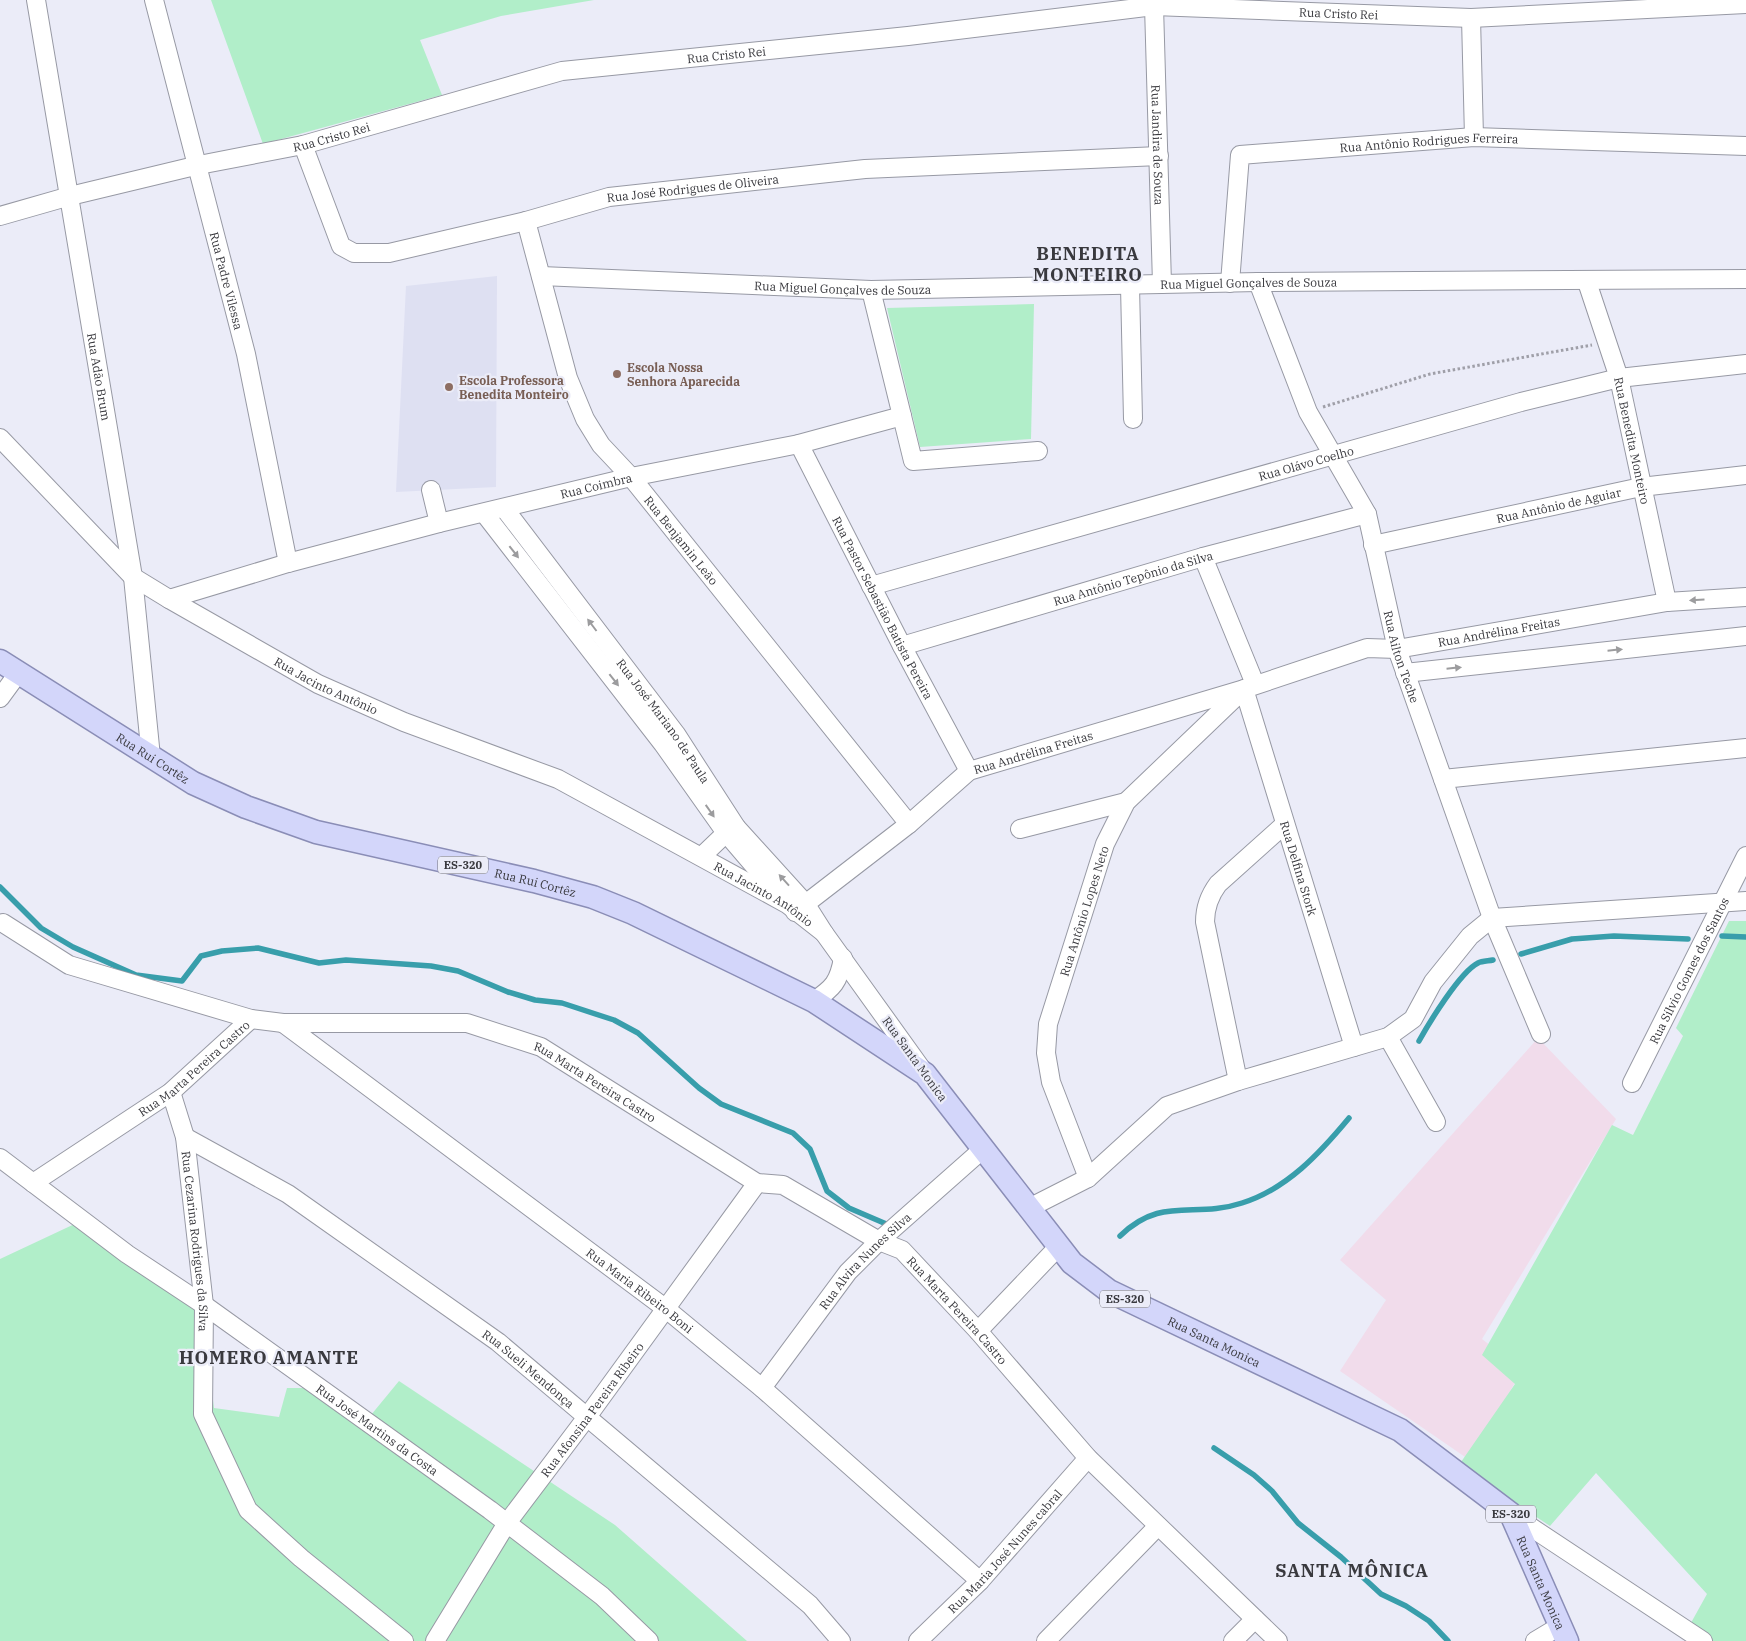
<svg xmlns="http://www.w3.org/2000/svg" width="1746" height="1641" font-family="'IBM Plex Serif',serif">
  <rect width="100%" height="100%" fill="#ebecf8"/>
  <!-- built -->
  <path fill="#dee0f2" d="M497,276l-1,211 -100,5 10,-206z"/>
  <!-- industrial -->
  <path fill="#f1dceb" d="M1538,1038l78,81 -134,220 40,31 -51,91 -131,-90 46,-71 -46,-40z"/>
  <!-- green -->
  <g fill="#b1eec9">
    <path d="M211,0h383l-93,16 -81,24 22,55 -179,49z"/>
    <path d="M1034,304l-3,135 -111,8 -33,-139z"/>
    <path d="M1729,921h17v720h-37l-22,-11 20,-36 -111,-121 -46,53 -68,-45 -21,-19 54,-78 -33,-29 130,-230 21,10 50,-99 -7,-8z"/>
    <path d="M81,1221l115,85 11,49 7,53 65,9 8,-29h16l34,18 34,9 28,-34 216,144 132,116h-747v-382z"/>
  </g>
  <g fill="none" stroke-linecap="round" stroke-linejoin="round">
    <!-- stream -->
    <g stroke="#389eab" stroke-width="5.5">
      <path d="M0,887l41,41 32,19 63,28 46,6 19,-25 21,-5 36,-3 61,15 27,-3 85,6 27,5 50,21 27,8 27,3 52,17 24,13 61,55 22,16 72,29 17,16 17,42 22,17 42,18"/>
      <path d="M1722,936l24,1"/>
      <path d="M1521,954l51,-15 42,-3 74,3"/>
      <path d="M1419,1041c10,-18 41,-69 59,-78 4,-2 11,-2 15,-3"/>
      <path d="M1120,1236c42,-41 74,-17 122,-33 45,-14 78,-50 107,-85"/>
      <path d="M1214,1448l40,27 18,16 26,32 43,34 40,37 25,12 23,15 19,20"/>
    </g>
    <!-- minor casing -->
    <g stroke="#9799a4" stroke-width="20">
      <g id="minor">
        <path id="s1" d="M36,0l97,577 18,180"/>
        <path id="s2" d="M154,0l92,354 42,209"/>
        <path id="s3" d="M1154,6l8,278"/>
        <path d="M1471,18l3,119"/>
        <path id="s4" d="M303,145l38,101 13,7h35l137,-32 83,-24 256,-28 294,-13"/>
        <path id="s5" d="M0,216l70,-20 129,-31 104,-20 259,-74 346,-35 246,-30 317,12 275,-14"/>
        <path id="s6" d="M526,221l42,157 17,41 16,26 30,32 278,347"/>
        <path id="s7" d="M541,276l330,14 387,-8 488,-3"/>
        <path id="s8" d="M1258,282l50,130 59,102 30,135 95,269 49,116"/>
        <path id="s9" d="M1587,282l32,96 48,224"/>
        <path id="s10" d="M1230,283l10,-128 234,-18 272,9"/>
        <path d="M1130,286l3,133"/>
        <path d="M902,416l11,45 125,-10"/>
        <path id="s11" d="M0,438l133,139 36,22 149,85 86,38 154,57 229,125 37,29"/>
        <path id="s12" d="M799,444l103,202 67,125"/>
        <path d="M431,490l8,33"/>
        <path id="s13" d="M504,508l172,226 60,93 69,76 19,30 97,135"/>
        <path d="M484,513l179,231 63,89 53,62"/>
        <path id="s14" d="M1373,545l268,-58 105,-12"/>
        <path d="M1203,557l52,127"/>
        <path id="s15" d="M871,586l650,-184 98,-24 127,-14"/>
        <path id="s16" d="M169,599l119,-36 151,-40 192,-46 168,-33 103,-28 -31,-126"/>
        <path id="s17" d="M902,646l301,-89 164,-43"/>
        <path d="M1405,673l341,-37"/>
        <path d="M0,698l19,-26"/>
        <path d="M1443,779l303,-31"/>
        <path d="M1020,829l106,-27"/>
        <path d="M702,856l24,-23 10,-6"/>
        <path id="s18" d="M795,912l114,-88 60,-53 275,-82 123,-41 30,1 270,-47 79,-5"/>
        <path id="s19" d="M3,923l66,42 182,54 32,4h184l74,24 216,136 26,2 96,56 23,9 76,81 110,127 190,183"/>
        <path d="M814,1001c19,-13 25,-19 29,-43"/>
        <path id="s20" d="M283,1023l382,285 97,80 218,193"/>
        <path d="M1388,1037l48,85"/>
        <path d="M1238,1081l-33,-159c0,-15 4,-26 13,-38l67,-60"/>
        <path id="s21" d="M1632,1083l114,-227"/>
        <path id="s22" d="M171,1092l14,45 19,168 -1,109 45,96 53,48 103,83"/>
        <path id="s23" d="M185,1137l103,57 210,148 312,263 31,36"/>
        <path id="s24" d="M0,1158l127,96 77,51 286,205 112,86 47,45"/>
        <path id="s25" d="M1088,1178l-37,-96 -5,-29 2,-29 57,-180 21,-42 118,-113 110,358"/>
        <path id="s26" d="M33,1183l138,-91 80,-73"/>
        <path d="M1029,1208l59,-30 79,-72 71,-25 150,-44 25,-18 20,-37 37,-46 22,-18 254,-17"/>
        <path d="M978,1331l81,-85"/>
        <path id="s27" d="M762,1388l86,-116 31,-31 104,-92"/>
        <path d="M1511,1514l192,127"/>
        <path id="s28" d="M435,1641l72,-118 80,-106 170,-234"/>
        <path id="s29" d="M918,1641l62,-60 108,-123"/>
        <path d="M1046,1641l112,-115"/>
        <path d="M1233,1641l22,-22"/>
        <path d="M1535,1641l25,-15"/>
      </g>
    </g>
    <!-- major casing -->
    <g stroke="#8a8db6" stroke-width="25">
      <g id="major">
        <path id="s30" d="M0,661l193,122 53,24 70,25 218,49 59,16 40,16 181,88 111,73 147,189 37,28 291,139 111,84 56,127"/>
      </g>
    </g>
    <!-- path -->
    <path stroke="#9f9fa8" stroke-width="3" stroke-dasharray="2.5 2.5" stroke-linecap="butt" d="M1323,407l107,-33 162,-29"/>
    <!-- minor -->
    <use href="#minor" stroke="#fff" stroke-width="18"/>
    <!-- major -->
    <use href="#major" stroke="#d3d6fa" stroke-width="22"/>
  </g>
  <!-- one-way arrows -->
  <defs><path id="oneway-solid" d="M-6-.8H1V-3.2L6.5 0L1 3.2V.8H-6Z" transform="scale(1.25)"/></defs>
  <g fill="#9c9c9e">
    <use href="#oneway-solid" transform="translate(514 552) rotate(52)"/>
    <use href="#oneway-solid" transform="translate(1697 600) rotate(177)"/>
    <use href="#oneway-solid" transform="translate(592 625) rotate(-127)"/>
    <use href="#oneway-solid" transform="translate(1615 650) rotate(-6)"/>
    <use href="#oneway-solid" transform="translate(1454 668) rotate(-6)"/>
    <use href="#oneway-solid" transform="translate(614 680) rotate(52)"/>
    <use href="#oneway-solid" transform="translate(710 811) rotate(55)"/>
    <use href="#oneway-solid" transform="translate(784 880) rotate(-132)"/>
  </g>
  <!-- markers -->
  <g fill="#8d6e63" stroke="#ebecf8" stroke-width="2">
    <circle cx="617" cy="374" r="5"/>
    <circle cx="449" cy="387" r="5"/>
  </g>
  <g text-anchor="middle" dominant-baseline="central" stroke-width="4.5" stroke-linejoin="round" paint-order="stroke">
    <!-- shield labels -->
    <g fill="#ebecf8" stroke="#6e6f76" stroke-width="1">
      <rect x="438" y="856.5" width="50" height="17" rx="4"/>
      <rect x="1100" y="1290.5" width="50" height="17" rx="4"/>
      <rect x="1486" y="1505.5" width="50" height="17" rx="4"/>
    </g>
    <g font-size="11" font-weight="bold" fill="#39393e">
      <text x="463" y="865">ES-320</text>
      <text x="1125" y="1299">ES-320</text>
      <text x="1511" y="1514">ES-320</text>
    </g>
    <!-- street labels -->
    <g font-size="12" fill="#39393e" stroke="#ebecf8">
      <text stroke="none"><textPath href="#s5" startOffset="1361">Rua Cristo Rei</textPath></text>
      <text stroke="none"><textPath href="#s5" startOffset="746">Rua Cristo Rei</textPath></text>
      <text stroke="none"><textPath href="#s5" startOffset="341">Rua Cristo Rei</textPath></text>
      <text stroke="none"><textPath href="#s10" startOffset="318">Rua Antônio Rodrigues Ferreira</textPath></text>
      <text stroke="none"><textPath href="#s3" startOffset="139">Rua Jandira de Souza</textPath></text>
      <text stroke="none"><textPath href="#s4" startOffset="469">Rua José Rodrigues de Oliveira</textPath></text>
      <text stroke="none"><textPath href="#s2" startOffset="290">Rua Padre Vilessa</textPath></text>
      <text stroke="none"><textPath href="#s7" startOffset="708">Rua Miguel Gonçalves de Souza</textPath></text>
      <text stroke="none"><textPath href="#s7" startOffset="302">Rua Miguel Gonçalves de Souza</textPath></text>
      <text stroke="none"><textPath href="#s1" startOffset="382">Rua Adão Brum</textPath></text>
      <text stroke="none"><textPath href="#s9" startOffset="165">Rua Benedita Monteiro</textPath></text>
      <text stroke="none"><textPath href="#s15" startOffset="452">Rua Olávo Coelho</textPath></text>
      <text stroke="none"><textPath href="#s16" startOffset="442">Rua Coimbra</textPath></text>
      <text stroke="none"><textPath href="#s14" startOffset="190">Rua Antônio de Aguiar</textPath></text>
      <text stroke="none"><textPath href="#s6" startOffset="362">Rua Benjamin Leão</textPath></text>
      <text stroke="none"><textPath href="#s17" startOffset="241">Rua Antônio Tepônio da Silva</textPath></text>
      <text stroke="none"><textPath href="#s12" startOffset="184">Rua Pastor Sebastião Batista Pereira</textPath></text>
      <text stroke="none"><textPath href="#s18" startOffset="774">Rua Andrélina Freitas</textPath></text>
      <text stroke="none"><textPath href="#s8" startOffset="404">Rua Ailton Teche</textPath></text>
      <text stroke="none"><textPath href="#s11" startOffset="414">Rua Jacinto Antônio</textPath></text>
      <text stroke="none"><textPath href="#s13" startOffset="266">Rua José Mariano de Paula</textPath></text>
      <text stroke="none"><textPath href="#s18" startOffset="291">Rua Andrélina Freitas</textPath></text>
      <text stroke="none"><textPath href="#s30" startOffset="181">Rua Rui Cortêz</textPath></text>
      <text stroke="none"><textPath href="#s25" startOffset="748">Rua Delfina Stork</textPath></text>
      <text stroke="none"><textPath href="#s30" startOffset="586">Rua Rui Cortêz</textPath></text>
      <text stroke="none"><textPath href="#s11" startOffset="900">Rua Jacinto Antônio</textPath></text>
      <text stroke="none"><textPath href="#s25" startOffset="280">Rua Antônio Lopes Neto</textPath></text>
      <text stroke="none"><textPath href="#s21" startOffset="126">Rua Sílvio Gomes dos Santos</textPath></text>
      <text transform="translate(915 1059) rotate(54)">Rua Santa Monica</text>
      <text stroke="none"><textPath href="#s26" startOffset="198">Rua Marta Pereira Castro</textPath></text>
      <text stroke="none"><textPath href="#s19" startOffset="626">Rua Marta Pereira Castro</textPath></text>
      <text stroke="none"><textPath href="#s22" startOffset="152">Rua Cezarina Rodrigues da Silva</textPath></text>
      <text stroke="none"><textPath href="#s27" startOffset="164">Rua Alvira Nunes Silva</textPath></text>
      <text stroke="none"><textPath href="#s20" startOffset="446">Rua Maria Ribeiro Boni</textPath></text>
      <text stroke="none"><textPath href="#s19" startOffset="1061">Rua Marta Pereira Castro</textPath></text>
      <text stroke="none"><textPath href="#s30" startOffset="1425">Rua Santa Monica</textPath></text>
      <text stroke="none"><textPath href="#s23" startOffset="415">Rua Sueli Mendonça</textPath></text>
      <text stroke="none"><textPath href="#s28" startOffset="280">Rua Afonsina Pereira Ribeiro</textPath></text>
      <text stroke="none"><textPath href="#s24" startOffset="465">Rua José Martins da Costa</textPath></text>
      <text stroke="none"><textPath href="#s29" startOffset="125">Rua Maria José Nunes cabral</textPath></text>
      <text stroke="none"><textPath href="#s30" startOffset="1845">Rua Santa Monica</textPath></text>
    </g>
    <!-- education labels -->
    <g font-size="12" font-weight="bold" fill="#785e54" stroke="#ebecf8" text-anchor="start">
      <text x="627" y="367">Escola Nossa<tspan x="627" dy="14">Senhora Aparecida</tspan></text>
      <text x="459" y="380">Escola Professora<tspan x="459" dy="14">Benedita Monteiro</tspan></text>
    </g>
    <!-- district labels -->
    <g font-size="18" font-weight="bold" letter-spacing="1" fill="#39393e" stroke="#ebecf8">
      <text x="1088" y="253">BENEDITA<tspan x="1088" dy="21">MONTEIRO</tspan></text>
      <text x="269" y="1357">HOMERO AMANTE</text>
      <text x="1352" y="1570">SANTA MÔNICA</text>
    </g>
  </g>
</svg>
